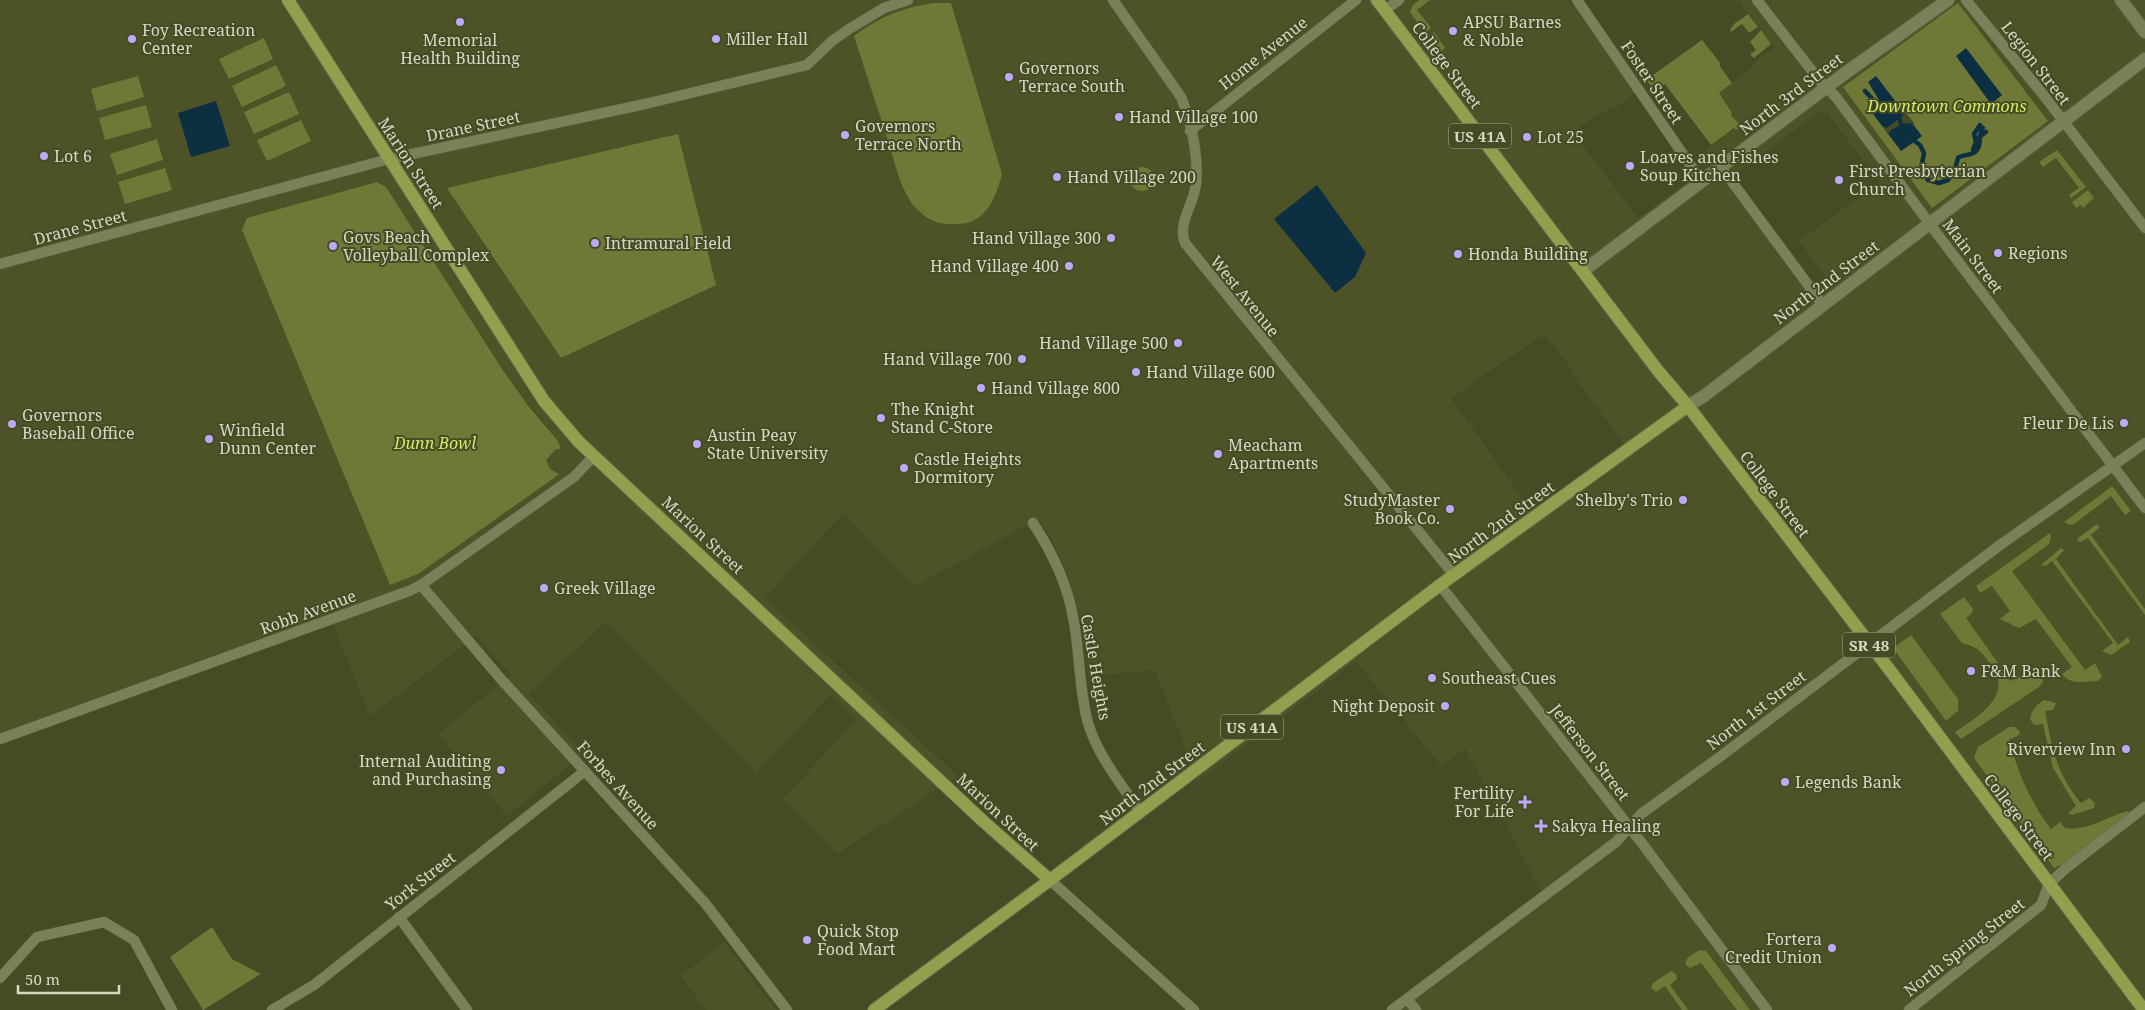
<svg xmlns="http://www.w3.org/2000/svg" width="2145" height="1010" font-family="'Noto Serif',serif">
  <rect width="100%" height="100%" fill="#464b26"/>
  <!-- built -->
  <g fill="#4d5326" fill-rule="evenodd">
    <path d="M0,0h1569l68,91 -20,16 -21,8 -23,17 65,86 73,-53 98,128 18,-14 -28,-38 81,-59 -56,-73 -89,65 -16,-20 -16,12 -7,-9 39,-29 1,-8 -17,-27 36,-28 -1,-2 20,-16 -36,-47h407v1010h-743l144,-110 -81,-152 -23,19 -86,-106 -158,120 -43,-111 -67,6 -9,-63 -11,-39 -15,-33 -15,-22 -123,67 -72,-73 -78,85 193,178 -121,78 -54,-55 74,-80 -27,-24 -74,78 -150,-151 -78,72 56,59 -77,63 -69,-82 73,-59 -35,-39 -106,80 -40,-99 -330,117zM1544,334l30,38 -2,2 58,78 -92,68 -87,-122z"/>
    <path d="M724,942l52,68h-70l-25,-34z"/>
  </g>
  <!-- green -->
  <g fill="#6f7836">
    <path d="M1419,0h11l-13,10 14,18 -6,5 -15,-21 3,-7z"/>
    <path d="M934,3h17l51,171c-6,22 -15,49 -43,50 -17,1 -28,-1 -41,-14 -17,-15 -24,-51 -31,-73 -11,-33 -22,-67 -33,-101 26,-19 47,-28 80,-33z"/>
    <path d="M1958,3l90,118 -116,87 -89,-121z"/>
    <path d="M1748,14l10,13 -9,6 -7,-9 -11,8 -1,-2 4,-6z"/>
    <path d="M1761,30l10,14 -17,14 -4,-4 6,-4 -6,-8z"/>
    <path d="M1434,32l11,16 -5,4 -12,-16z"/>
    <path d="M264,38l9,21 -44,20 -10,-20z"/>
    <path d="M1702,40l19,24 -2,1 13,18 -13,10 13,20 -1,2 10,11 -5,4 -2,-2 -23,17 -46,-61 -10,7 -9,-11z"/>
    <path d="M276,65l10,21 -44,21 -10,-21z"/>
    <path d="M138,76l6,21 -47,14 -6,-22z"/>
    <path d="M289,92l10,22 -45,20 -10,-22z"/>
    <path d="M146,105l6,22 -47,13 -6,-22z"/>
    <path d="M301,120l10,21 -44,20 -10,-21z"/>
    <path d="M678,134l38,151 -155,73 -114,-170z"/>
    <path d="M157,139l6,21 -46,15 -7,-21z"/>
    <path d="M2057,150l29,37 -15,11 -2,-3 10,-7 -23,-30 -13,9 -4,-5z"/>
    <circle cx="1142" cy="179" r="12"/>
    <path d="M165,168l7,22 -47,14 -7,-22z"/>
    <path d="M377,182l9,5 116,182 27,38 29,34 3,8h-5l-10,11 4,9 9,5 -5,4 -136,96 -28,11 -148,-355 5,-12z"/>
    <path d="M2088,190l6,8 -11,10 -2,-3 -5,3 -4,-6z"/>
    <path d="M2111,487h2l18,24 -6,4 -14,-19 -37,28 -4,1 -6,-3z"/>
    <path d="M2097,524l3,3 -9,8 54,74v6l-57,-77 -7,4 -4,-1 1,-3z"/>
    <path d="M2050,533l1,4 -2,7 -37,27 73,99 10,-7 7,14 -4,4c-12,0 -27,5 -36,-7l10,-7 -36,-48 -17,9 -19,-9 10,-8 -18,-25 -12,7 -4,-7z"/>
    <path d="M2061,548l3,2 -8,9 62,86 10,-8 2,5 -19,13 -9,-4 11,-8 -61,-82 -7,5 -4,-1z"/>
    <path d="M1964,597l9,12 -1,4 -6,5 32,45 -6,4c-10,-15 -12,-19 -30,-24l-22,-29z"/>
    <path d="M1911,635l47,64v12l-12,10 -53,-73z"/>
    <path d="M2000,667l10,14c11,-5 20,-12 32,-6l1,7 -4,5 -78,52 -6,-7c19,-13 55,-33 40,-62z"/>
    <path d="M2044,700l12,3 -3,7 -8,1c7,37 11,62 36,92l8,-5 6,5 -1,5 -22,7 -4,-2 8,-7 -23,-38 -10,-44 -9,1 -4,-6c2,-9 6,-14 14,-19z"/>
    <path d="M2009,727h6l5,5 -1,3 -10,5c9,33 21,61 42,89l9,-7 5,6c21,4 43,-12 63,-17l2,3 -67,50 -9,4 -80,-110 4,-11z"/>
    <path d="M212,927l20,32 29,15 -58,36 -33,-53z"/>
    <path d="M1700,950l6,1 44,59h-13l-36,-47 -11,5 -5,-4 3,-7z"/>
    <path d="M1671,971l5,3 1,5 -7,6 18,25h-6l-17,-24 -9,6 -5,-4 2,-5z"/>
  </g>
  <!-- water -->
  <g fill="#0c2f41">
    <path d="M1966,48l36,47 -11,9 -35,-48z"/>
    <path d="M1876,76l46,60 -7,5c-20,-9 -8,-21 -20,-32 -5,-5 -12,-4 -19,-7l3,-2 -11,-18z"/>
    <path d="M216,101l14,45 -39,11 -13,-44z"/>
    <path d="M1875,103c6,3 14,3 19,7 11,11 0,24 20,32l-13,9 -31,-41v-3z"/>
    <path d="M1317,185l49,68 -11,24 -20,16 -61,-74z"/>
  </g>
  <!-- pier -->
  <path fill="#464b26" d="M1906,113l9,11 -9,-1 -14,6 -4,5 -6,-9 5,3z"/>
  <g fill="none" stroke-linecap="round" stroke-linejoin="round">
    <!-- stream -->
    <g stroke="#0c2f41" stroke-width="4.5">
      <path d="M1865,91l11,12 18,6 5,7 4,17 17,12 4,8 -3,16 7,11 11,3 9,-3 6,-8 4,-14c5,-4 12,-2 17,-6 8,-6 2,-17 8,-24"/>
      <path d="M1979,137l7,-5"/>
      <path d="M1973,150l3,-8 -2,-8 6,-9"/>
    </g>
    <!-- minor casing -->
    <g stroke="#626646" stroke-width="11">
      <g id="minor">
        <path d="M1113,0l68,97c10,25 18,59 15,87 -2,20 -19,39 -11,59l269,332"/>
        <path d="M1577,0l125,182"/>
        <path d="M1757,0l62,80 17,17 102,138 207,273"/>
        <path d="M1966,0l79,97 100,131"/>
        <path d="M1385,10l14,-10"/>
        <path d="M1190,131l166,-131"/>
        <path d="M1721,167l102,138"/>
        <path d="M0,264l389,-105 256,-55 162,-39 25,-24 17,-12 35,-21 24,-8"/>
        <path d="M1033,523c19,29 34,60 40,94 7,34 6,74 15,106 10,33 33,61 52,89"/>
        <path d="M421,585l79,93 205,225 82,107"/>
        <path d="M1440,585l201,257 126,168"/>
        <path d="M0,739l409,-148 12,-6 153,-108 20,-21"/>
        <path d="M1050,880l144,130"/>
        <path d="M399,917l68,93"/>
        <path d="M0,978l37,-41 67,-15 30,18 38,70"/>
        <path d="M1407,999l9,11"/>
        <path d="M272,1010l42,-25 271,-214"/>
        <path d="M1392,1010l224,-168 25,-28 80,-58 279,-211 145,-102"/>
        <path d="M1909,1010l132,-105 8,-21 16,-15 80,-62"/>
      </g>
    </g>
    <!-- tertiary casing -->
    <g stroke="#626646" stroke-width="14">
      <path id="tertiary" d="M2121,0l24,32"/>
    </g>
    <!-- secondary casing -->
    <g stroke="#626646" stroke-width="14">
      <g id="secondary">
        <path d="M1583,271l261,-197 104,-74"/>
        <path d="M1688,406l16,-10 441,-337"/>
      </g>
    </g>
    <!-- primary casing -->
    <g stroke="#626646" stroke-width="14">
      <g id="primary">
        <path d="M288,0l256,401 35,41 405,380 66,58"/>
        <path d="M1377,0l282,372 29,34 204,267 252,337"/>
        <path d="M874,1010l176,-130 390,-295 248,-179"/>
      </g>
    </g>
    <!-- minor -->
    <use href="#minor" stroke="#7a815a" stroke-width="10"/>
    <!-- tertiary -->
    <use href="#tertiary" stroke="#7a815a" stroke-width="12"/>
    <!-- secondary -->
    <use href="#secondary" stroke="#7a815a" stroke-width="12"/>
    <!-- primary -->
    <use href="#primary" stroke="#949e4f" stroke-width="12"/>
  </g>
  <!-- markers -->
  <g fill="#bda9f5" stroke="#464b26" stroke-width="2">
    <circle cx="460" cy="22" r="5"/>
    <circle cx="1453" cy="31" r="5"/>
    <circle cx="132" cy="39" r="5"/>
    <circle cx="716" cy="39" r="5"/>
    <circle cx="1009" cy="77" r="5"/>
    <circle cx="1119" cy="117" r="5"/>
    <circle cx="845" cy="135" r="5"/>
    <circle cx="1527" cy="137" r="5"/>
    <circle cx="44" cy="156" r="5"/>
    <circle cx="1630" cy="166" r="5"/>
    <circle cx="1057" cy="177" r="5"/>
    <circle cx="1839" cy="180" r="5"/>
    <circle cx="1111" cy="238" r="5"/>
    <circle cx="595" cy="243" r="5"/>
    <circle cx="333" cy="246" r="5"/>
    <circle cx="1998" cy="253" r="5"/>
    <circle cx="1458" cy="254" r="5"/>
    <circle cx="1069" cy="266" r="5"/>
    <circle cx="1178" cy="343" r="5"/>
    <circle cx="1022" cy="359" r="5"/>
    <circle cx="1136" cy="372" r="5"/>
    <circle cx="981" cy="388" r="5"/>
    <circle cx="881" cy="418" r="5"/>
    <circle cx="2124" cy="423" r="5"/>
    <circle cx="12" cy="424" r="5"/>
    <circle cx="209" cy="439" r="5"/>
    <circle cx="697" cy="444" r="5"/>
    <circle cx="1218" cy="454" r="5"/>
    <circle cx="904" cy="468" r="5"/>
    <circle cx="1683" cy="500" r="5"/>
    <circle cx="1450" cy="509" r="5"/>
    <circle cx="544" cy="588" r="5"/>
    <circle cx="1971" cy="671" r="5"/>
    <circle cx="1432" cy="678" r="5"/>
    <circle cx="1445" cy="706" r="5"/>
    <circle cx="2126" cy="749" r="5"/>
    <circle cx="501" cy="770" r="5"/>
    <circle cx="1785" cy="782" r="5"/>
    <path d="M1522.5 794.5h5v5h5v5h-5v5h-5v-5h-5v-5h5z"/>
    <path d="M1538.5 818.5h5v5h5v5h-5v5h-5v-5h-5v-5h5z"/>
    <circle cx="807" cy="940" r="5"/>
    <circle cx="1832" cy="948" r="5"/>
  </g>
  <g text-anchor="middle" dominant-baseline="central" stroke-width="4" stroke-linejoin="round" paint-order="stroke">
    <!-- shield labels -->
    <g fill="#464b26" stroke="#aaae95" stroke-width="1">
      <rect x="1449" y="123.5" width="62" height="25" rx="4"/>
      <rect x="1843" y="632.5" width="52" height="25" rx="4"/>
      <rect x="1221" y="714.5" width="62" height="25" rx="4"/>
    </g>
    <g font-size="15" font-weight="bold" fill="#d5d9c4">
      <text x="1480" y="136">US 41A</text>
      <text x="1869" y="645">SR 48</text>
      <text x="1252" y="727">US 41A</text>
    </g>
    <!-- poi labels -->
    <g font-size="16" fill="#d5d9c4" stroke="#464b26" text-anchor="start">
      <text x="1463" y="22">APSU Barnes<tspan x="1463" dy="18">&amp; Noble</tspan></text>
      <text x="142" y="30">Foy Recreation<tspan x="142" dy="18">Center</tspan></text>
      <text x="726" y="39">Miller Hall</text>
      <text x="460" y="40" text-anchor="middle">Memorial<tspan x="460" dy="18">Health Building</tspan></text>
      <text x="1019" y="68">Governors<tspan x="1019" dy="18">Terrace South</tspan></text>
      <text x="1129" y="117">Hand Village 100</text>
      <text x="855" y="126">Governors<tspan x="855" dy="18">Terrace North</tspan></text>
      <text x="1537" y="137">Lot 25</text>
      <text x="54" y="156">Lot 6</text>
      <text x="1640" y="157">Loaves and Fishes<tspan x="1640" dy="18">Soup Kitchen</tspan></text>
      <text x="1849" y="171">First Presbyterian<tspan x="1849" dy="18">Church</tspan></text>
      <text x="1067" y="177">Hand Village 200</text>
      <text x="343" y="237">Govs Beach<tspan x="343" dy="18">Volleyball Complex</tspan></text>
      <text x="1101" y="238" text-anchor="end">Hand Village 300</text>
      <text x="605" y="243">Intramural Field</text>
      <text x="2008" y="253">Regions</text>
      <text x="1468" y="254">Honda Building</text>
      <text x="1059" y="266" text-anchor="end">Hand Village 400</text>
      <text x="1168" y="343" text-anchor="end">Hand Village 500</text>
      <text x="1012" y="359" text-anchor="end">Hand Village 700</text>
      <text x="1146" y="372">Hand Village 600</text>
      <text x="991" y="388">Hand Village 800</text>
      <text x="891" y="409">The Knight<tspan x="891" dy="18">Stand C-Store</tspan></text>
      <text x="22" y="415">Governors<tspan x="22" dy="18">Baseball Office</tspan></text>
      <text x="2114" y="423" text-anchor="end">Fleur De Lis</text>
      <text x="219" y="430">Winfield<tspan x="219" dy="18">Dunn Center</tspan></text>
      <text x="707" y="435">Austin Peay<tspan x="707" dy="18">State University</tspan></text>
      <text x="1228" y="445">Meacham<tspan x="1228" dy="18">Apartments</tspan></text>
      <text x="914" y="459">Castle Heights<tspan x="914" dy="18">Dormitory</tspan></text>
      <text x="1440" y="500" text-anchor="end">StudyMaster<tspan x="1440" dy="18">Book Co.</tspan></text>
      <text x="1673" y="500" text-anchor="end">Shelby's Trio</text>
      <text x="554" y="588">Greek Village</text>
      <text x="1981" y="671">F&amp;M Bank</text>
      <text x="1442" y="678">Southeast Cues</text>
      <text x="1435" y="706" text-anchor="end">Night Deposit</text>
      <text x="2116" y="749" text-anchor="end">Riverview Inn</text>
      <text x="491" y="761" text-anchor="end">Internal Auditing<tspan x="491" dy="18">and Purchasing</tspan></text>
      <text x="1795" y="782">Legends Bank</text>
      <text x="1514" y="793" text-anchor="end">Fertility<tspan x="1514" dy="18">For Life</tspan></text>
      <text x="1552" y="826">Sakya Healing</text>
      <text x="817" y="931">Quick Stop<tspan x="817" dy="18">Food Mart</tspan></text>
      <text x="1822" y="939" text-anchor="end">Fortera<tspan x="1822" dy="18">Credit Union</tspan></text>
    </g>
    <!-- street labels -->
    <g font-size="16" fill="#d5d9c4" stroke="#464b26">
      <text transform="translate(1263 53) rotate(-38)">Home Avenue</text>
      <text transform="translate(2036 63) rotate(52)">Legion Street</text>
      <text transform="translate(1447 65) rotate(53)">College Street</text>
      <text transform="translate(1652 82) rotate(56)">Foster Street</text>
      <text transform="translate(1791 94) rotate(-37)">North 3rd Street</text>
      <text transform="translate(473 126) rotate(-12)">Drane Street</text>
      <text transform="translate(411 163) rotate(57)">Marion Street</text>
      <text transform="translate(80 227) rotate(-15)">Drane Street</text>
      <text transform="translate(1973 256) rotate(53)">Main Street</text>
      <text transform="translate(1826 282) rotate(-37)">North 2nd Street</text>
      <text transform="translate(1245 296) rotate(51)">West Avenue</text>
      <text transform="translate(1775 494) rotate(53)">College Street</text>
      <text transform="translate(1501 522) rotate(-36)">North 2nd Street</text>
      <text transform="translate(703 535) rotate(43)">Marion Street</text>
      <text transform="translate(308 612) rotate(-20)">Robb Avenue</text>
      <text transform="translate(1096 667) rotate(80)">Castle Heights</text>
      <text transform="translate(1756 710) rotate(-37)">North 1st Street</text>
      <text transform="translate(1590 752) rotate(52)">Jefferson Street</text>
      <text transform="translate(1152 783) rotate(-37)">North 2nd Street</text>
      <text transform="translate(618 785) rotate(48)">Forbes Avenue</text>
      <text transform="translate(998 812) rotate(43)">Marion Street</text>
      <text transform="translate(2019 817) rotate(53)">College Street</text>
      <text transform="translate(420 881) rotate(-38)">York Street</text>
      <text transform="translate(1964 947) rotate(-38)">North Spring Street</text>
    </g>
    <!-- park labels -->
    <g font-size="16" font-style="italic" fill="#d8e962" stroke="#464b26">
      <text x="1947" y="106">Downtown Commons</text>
      <text x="435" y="443">Dunn Bowl</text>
    </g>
  </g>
  <!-- scale -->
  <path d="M18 985v8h101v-8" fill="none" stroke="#d5d9c4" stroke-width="2.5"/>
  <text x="25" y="985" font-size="15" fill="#d5d9c4" stroke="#464b26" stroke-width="4" paint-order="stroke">50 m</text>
</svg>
